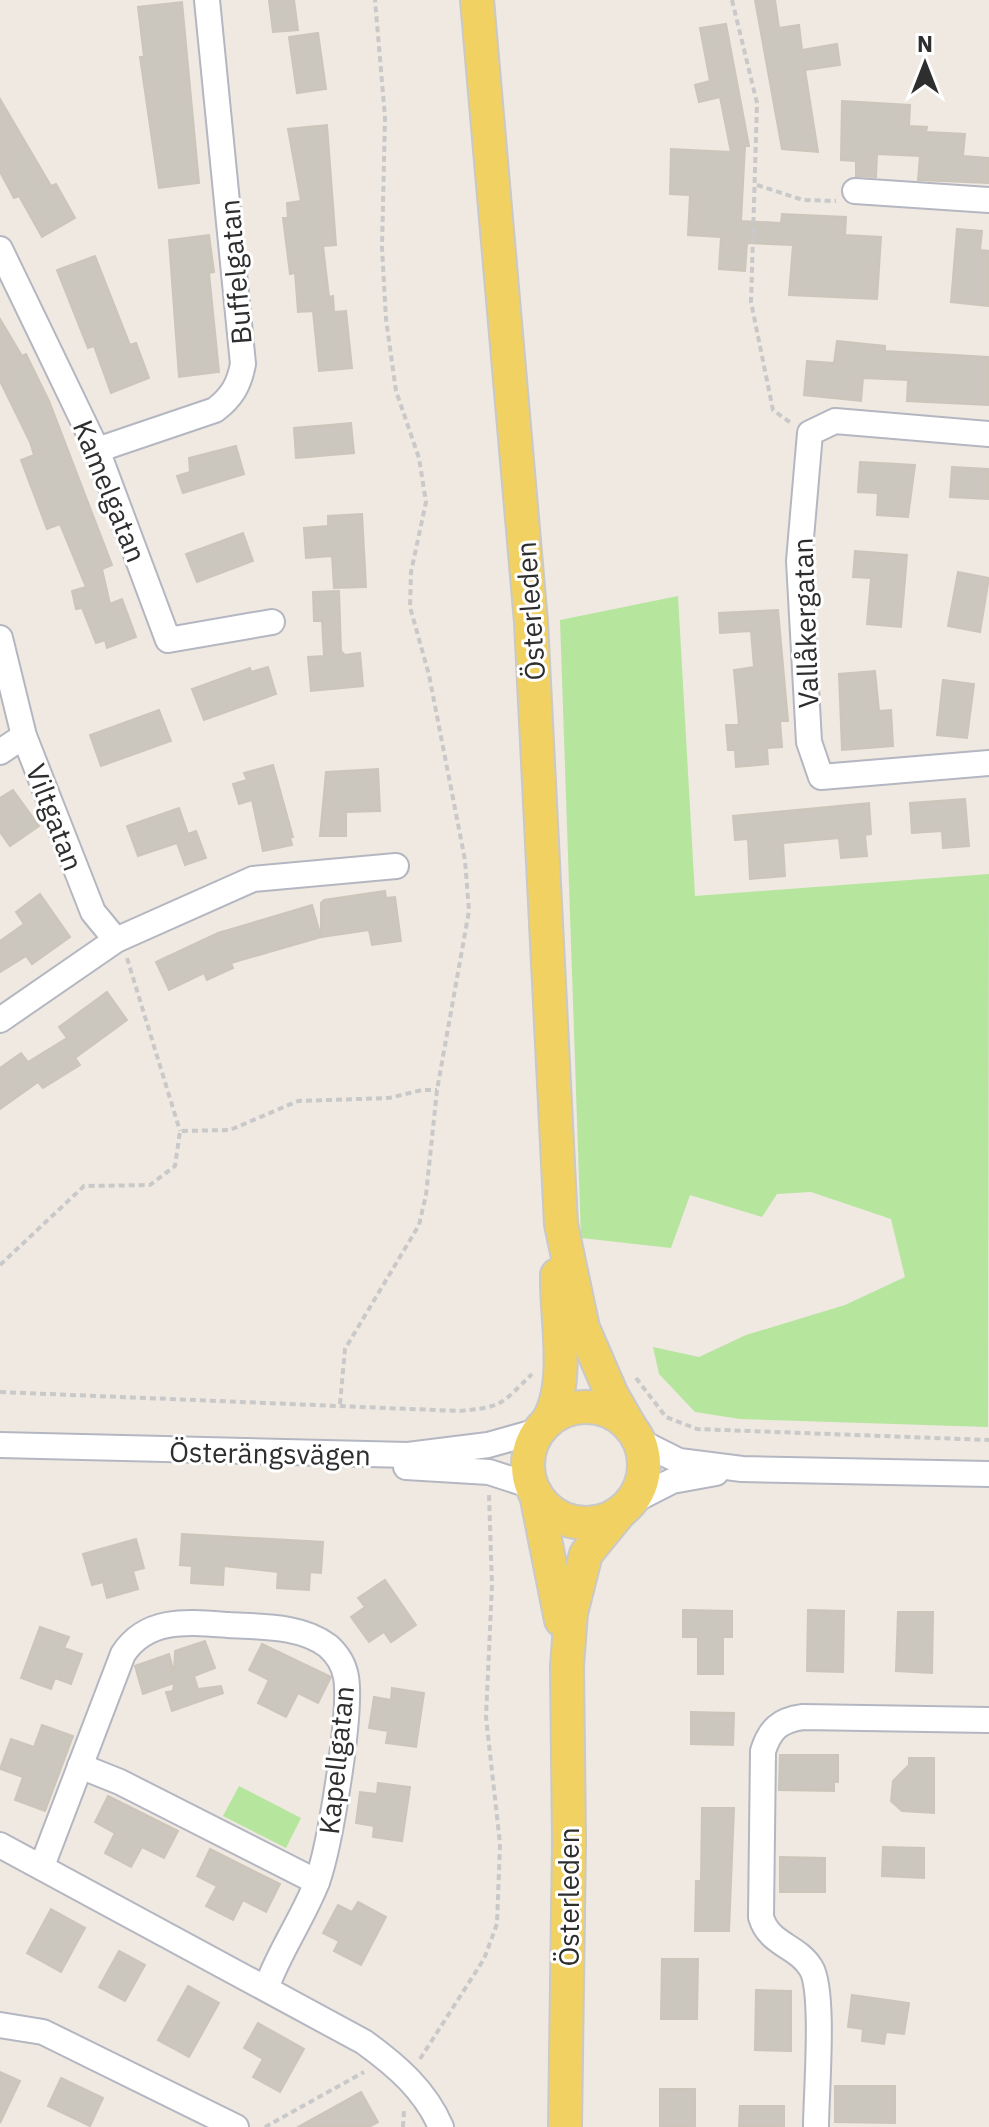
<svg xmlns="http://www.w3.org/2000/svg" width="989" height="2127" font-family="'IBM Plex Sans',sans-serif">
  <rect width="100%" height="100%" fill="#efe9e1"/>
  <!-- green -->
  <g fill="#b6e59e">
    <path d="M678,596l17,300 294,-22 -1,553 -248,-8 -45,-7 -36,-38 -6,-27 46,10 47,-22 99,-30 60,-28 -14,-58 -80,-27 -34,2 -15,23 -72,-22 -19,53 -90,-10 -21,-618z"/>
    <path d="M239,1786l62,32 -15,30 -63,-32z"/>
  </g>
  <!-- building -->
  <g fill="#cbc7bf" stroke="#cbc5ba" stroke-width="2">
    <path d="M269,0h25l4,30 -25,2z"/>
    <path d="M755,0h20l4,28 20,-3 3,25 35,-6 3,21 -35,5 13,82 -36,-3z"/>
    <path d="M182,2l17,181 -40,5 -19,-131h4l-6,-50z"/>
    <path d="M726,24l23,122h-4l-4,75 40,2 1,-9 64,3 -1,18 36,2 -4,62 -88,-4 4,-50 -46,-2 -2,28 -26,-2 2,-32 -33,-2 2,-40 -20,-1 1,-45 60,3 -11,-55 -21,5 -4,-17 15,-4 -10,-53z"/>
    <path d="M318,33l8,56 -29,4 -8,-56z"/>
    <path d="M0,99l51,87 5,-2 19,34 -33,19 -23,-41 -5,2 -14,-26z"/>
    <path d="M842,101l68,4 -1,21 18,1 -1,5 39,2 -2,22 26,2v25l-71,-3 2,-24 -43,-2 -1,23 -20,-1v-15l-15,-1z"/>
    <path d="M327,125l9,120 -13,1 6,51 4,-1 1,16 12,-1 6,57 -33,3 -6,-60 -15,1 -3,-39 -5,1 -7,-56h5l-1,-15 14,-2 -13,-72z"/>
    <path d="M957,229l25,2 -2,19 9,1v55l-38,-4z"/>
    <path d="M209,235l5,37 -5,1 10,99 -40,5 -10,-137z"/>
    <path d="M95,256l35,89 6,-2 13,35 -38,15 -17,-47 -6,2 -31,-78z"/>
    <path d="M0,319l22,37 4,-2 23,47 63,164 -10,4 8,35 12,-5 14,38 -29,11 -2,-8 -9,3 -14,-35 -6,1 -4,-18 14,-4 -26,-63 -13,5 -26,-69 13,-5 -4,-13 -30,-61z"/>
    <path d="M837,341l48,5v5l104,6v48l-82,-4 1,-21 -45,-2 -2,23 -57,-6 3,-34 27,2z"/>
    <path d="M351,423l3,30 -58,5 -2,-30z"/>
    <path d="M236,446l8,28 -61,19 -6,-17 13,-4 -1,-14z"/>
    <path d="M860,462l55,3 -7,52 -31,-2 1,-22 -20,-1z"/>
    <path d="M952,467l37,2v30l-39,-2z"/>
    <path d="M362,514l4,73 -32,1 -2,-32 -26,2 -2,-30 24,-2v-10z"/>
    <path d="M243,533l10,28 -56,21 -11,-28z"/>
    <path d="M855,551l52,4 -6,72 -34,-3 4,-46 -18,-1z"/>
    <path d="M958,572l31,6 -9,54 -32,-6z"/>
    <path d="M339,591l2,60 4,4 15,-2 3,33 -52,5 -3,-34 16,-1 -2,-35h-8l-1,-29z"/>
    <path d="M778,610l10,111h-8l2,26 -15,1 1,16 -32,3 -1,-17h-7l-2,-25h13l-5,-55 20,-3 -3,-36 -31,2 -1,-20z"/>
    <path d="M268,667l8,27 -72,26 -12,-31 58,-21 1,4z"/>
    <path d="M875,671l4,40 12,-1 2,36 -51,4 -3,-76z"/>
    <path d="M943,680l31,4 -7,54 -30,-3z"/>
    <path d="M159,710l12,31 -70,25 -11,-31z"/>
    <path d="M273,765l20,72h-3l2,8 -29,6 -11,-51 -13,4 -6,-20 14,-4 -3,-7z"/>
    <path d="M378,769l2,42 -34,1v24h-26l6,-64z"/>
    <path d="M13,790l26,36 -29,20 -10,-14v-34z"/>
    <path d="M965,799l4,47 -26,2 -1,-17 -30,2 -2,-30z"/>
    <path d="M869,803l2,31 -6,1 2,21 -26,2 -2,-20 -56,5 2,33 -35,3 -2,-40 -13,1 -2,-24z"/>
    <path d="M179,808l9,26 8,-3 10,27 -21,7 -8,-22 -39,13 -11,-30z"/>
    <path d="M385,891l1,7 9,-1 6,44 -29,4 -3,-15 -48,7v-34l3,-3z"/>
    <path d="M40,894l30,43 -38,27 -6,-8 -26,16v-31l24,-17 -8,-12z"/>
    <path d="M312,905l9,32 -90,26 2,5 -26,12 -3,-7 -35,17 -13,-28 62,-29z"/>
    <path d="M107,992l20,28 -52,38 5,7 -37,23 -5,-6 -38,27v-41l21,-15 7,9 39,-24 -8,-11z"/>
    <path d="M182,1534l141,8 -2,31 -11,-1 -1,18 -32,-2 1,-16 -54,-6 -1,19 -32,-2 1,-17 -12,-1z"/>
    <path d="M136,1539l8,29 -11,3 5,18 -31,9 -4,-16 -11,3 -9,-31z"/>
    <path d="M385,1580l31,45 -25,17 -7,-10 -15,10 -18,-25 14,-10 -7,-9z"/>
    <path d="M683,1610l49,1v26h-9v37h-25v-37h-15z"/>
    <path d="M808,1610l36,1 -1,61 -36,-1z"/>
    <path d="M898,1612h35l-1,61 -36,-2z"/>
    <path d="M40,1627l29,10 -5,11 18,6 -11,30 -16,-6 -4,11 -30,-11z"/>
    <path d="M205,1641l10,27 -21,8 4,13 23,-3 2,7 -51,18 -6,-19 7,-1 1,-8 -31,11 -8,-28 34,-12 5,19 1,-22z"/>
    <path d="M262,1644l69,33 -13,26 -20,-10 -12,24 -28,-14 11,-23 -20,-10z"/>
    <path d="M392,1688l32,5 -8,54 -30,-4 2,-12 -19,-3 5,-31 17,3z"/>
    <path d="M691,1712l43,1 -1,32 -42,-1z"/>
    <path d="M42,1725l31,11 -28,75 -30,-11 8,-23 -23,-8 11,-30 23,8z"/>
    <path d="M780,1755h58v27h-4v9l-55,-1z"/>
    <path d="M909,1758h25v55l-32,-2 -11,-10 2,-20 16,-16z"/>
    <path d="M378,1783l32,4 -8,54 -29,-4 1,-11 -18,-3 4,-31 17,2z"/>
    <path d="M108,1796l70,35 -14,27 -22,-11 -11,20 -26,-14 10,-20 -20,-11z"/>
    <path d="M702,1808h32l-5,123h-34l1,-50h5z"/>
    <path d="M883,1847l41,1v30l-42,-2z"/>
    <path d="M210,1849l70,35 -14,28 -23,-12 -10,20 -27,-14 11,-20 -20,-10z"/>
    <path d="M780,1857l45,1v34h-45z"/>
    <path d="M358,1902l28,15 -25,48 -27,-14 5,-10 -16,-8 15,-28 14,7z"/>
    <path d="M51,1909l34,19 -24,44 -34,-19z"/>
    <path d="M119,1951l26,14 -20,36 -26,-14z"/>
    <path d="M662,1959h36l-1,60h-36z"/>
    <path d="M188,1986l31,17 -30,54 -31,-17z"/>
    <path d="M756,1990l35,1v60l-36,-1z"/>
    <path d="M852,1995l57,8 -5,31 -18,-2 -2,12 -22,-3 1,-12 -15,-2z"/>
    <path d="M258,2023l46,26 -24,43 -27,-15 10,-18 -19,-11z"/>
    <path d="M0,2072l20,9 -20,42z"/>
    <path d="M61,2078l42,20 -13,28 -42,-20z"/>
    <path d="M835,2086h60v37l-60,-1z"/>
    <rect x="660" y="2089" width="35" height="38"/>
    <path d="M361,2092l17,30 -9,5h-71z"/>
    <path d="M740,2106h44v21h-45z"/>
  </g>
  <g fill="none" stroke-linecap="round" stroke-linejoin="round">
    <!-- minor casing -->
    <g stroke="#b4b7c1" stroke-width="28">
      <g id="minor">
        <path d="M855,191l134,9"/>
        <path d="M0,249l97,201 71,190 104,-18"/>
        <path d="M989,434l-154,-13 -25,12 -11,128 10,181 12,35 168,-14"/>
        <path d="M97,450l118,-40c17,-13 24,-25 28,-46l-36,-364"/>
        <path d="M0,638l24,98 69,176 23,28"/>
        <path d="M0,752l24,-16"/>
        <path d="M0,1020l116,-80 137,-61 143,-13"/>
        <path d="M639,1441l40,20 63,8 247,5"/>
        <path d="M0,1445l408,10 80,-10 50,-14"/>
        <path d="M406,1467l83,5 43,14"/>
        <path d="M629,1503l43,-22 44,-8"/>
        <path d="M80,1766l40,16 197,100"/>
        <path d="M0,1845l364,197c33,24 61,48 77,85"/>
        <path d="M42,1866l81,-212c24,-37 66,-32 105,-29 32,2 73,0 100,21 9,8 16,19 18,31 6,36 -16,169 -29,205 -14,36 -37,68 -50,104"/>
        <path d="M0,2025l43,7 193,95"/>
        <path d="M816,2127c0,-32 9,-136 -5,-159 -14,-23 -42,-23 -50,-51l2,-166c7,-22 17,-31 40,-34l186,3"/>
      </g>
    </g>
    <!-- major casing -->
    <g stroke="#c9c9c9" stroke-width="36">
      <g id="major">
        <path d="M477,0l54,622 30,602 22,104 29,67 19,33"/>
        <circle cx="586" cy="1465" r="58"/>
        <path d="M547,1422c24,-38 9,-103 10,-147"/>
        <path d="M536,1494l25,126"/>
        <path d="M565,2127l4,-285 -2,-176 4,-53 15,-59 35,-43"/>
      </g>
    </g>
    <!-- path -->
    <g stroke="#c9c9c9" stroke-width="4" stroke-dasharray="6 4" stroke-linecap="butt">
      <path d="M732,0l25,103 -6,199 22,108 18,13"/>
      <path d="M757,185l46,15 33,1"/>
      <path d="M127,958l53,173"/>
      <path d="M0,1265l84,-79 66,-1 25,-19 5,-35 50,-1 68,-29 91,-3 33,-8h15"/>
      <path d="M636,1378l30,39 31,12 292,11"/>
      <path d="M0,1392l459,19c45,-4 42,-7 73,-37"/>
      <path d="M340,1404l5,-55 74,-124 7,-30 11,-105 32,-179 -4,-51 -36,-185 -19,-68 1,-35 15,-70 -7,-44 -23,-67 -10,-72 -4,-71 3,-131 -10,-117"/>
      <path d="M420,2059l64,-100 13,-35 3,-80 -14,-127 6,-132 -3,-90"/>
      <path d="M265,2127l99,-55"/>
      <path d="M403,2127l1,-18"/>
    </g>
    <!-- minor -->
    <use href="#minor" stroke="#fff" stroke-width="24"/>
    <!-- major -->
    <use href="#major" stroke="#f2d163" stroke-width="32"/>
  </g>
  <g text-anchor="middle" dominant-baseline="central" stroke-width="6" stroke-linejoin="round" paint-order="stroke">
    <!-- street labels -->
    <g font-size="28" fill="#2e2e2e" stroke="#fff">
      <text transform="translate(235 272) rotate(-95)">Buffelgatan</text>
      <text transform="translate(110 491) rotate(68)">Kamelgatan</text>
      <text transform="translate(530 611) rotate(-94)">Österleden</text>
      <text transform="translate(805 623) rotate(-92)">Vallåkergatan</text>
      <text transform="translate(55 817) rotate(69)">Viltgatan</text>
      <text transform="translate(270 1453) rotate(1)">Österängsvägen</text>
      <text transform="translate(336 1760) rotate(-84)">Kapellgatan</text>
      <text transform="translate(568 1897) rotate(-90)">Österleden</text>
    </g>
  </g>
  <!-- north arrow -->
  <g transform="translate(925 64)" stroke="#ffffff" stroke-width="6" paint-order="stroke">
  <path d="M0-6L14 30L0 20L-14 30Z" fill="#2e2e2e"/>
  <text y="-12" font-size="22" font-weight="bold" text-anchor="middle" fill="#2e2e2e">N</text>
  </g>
</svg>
